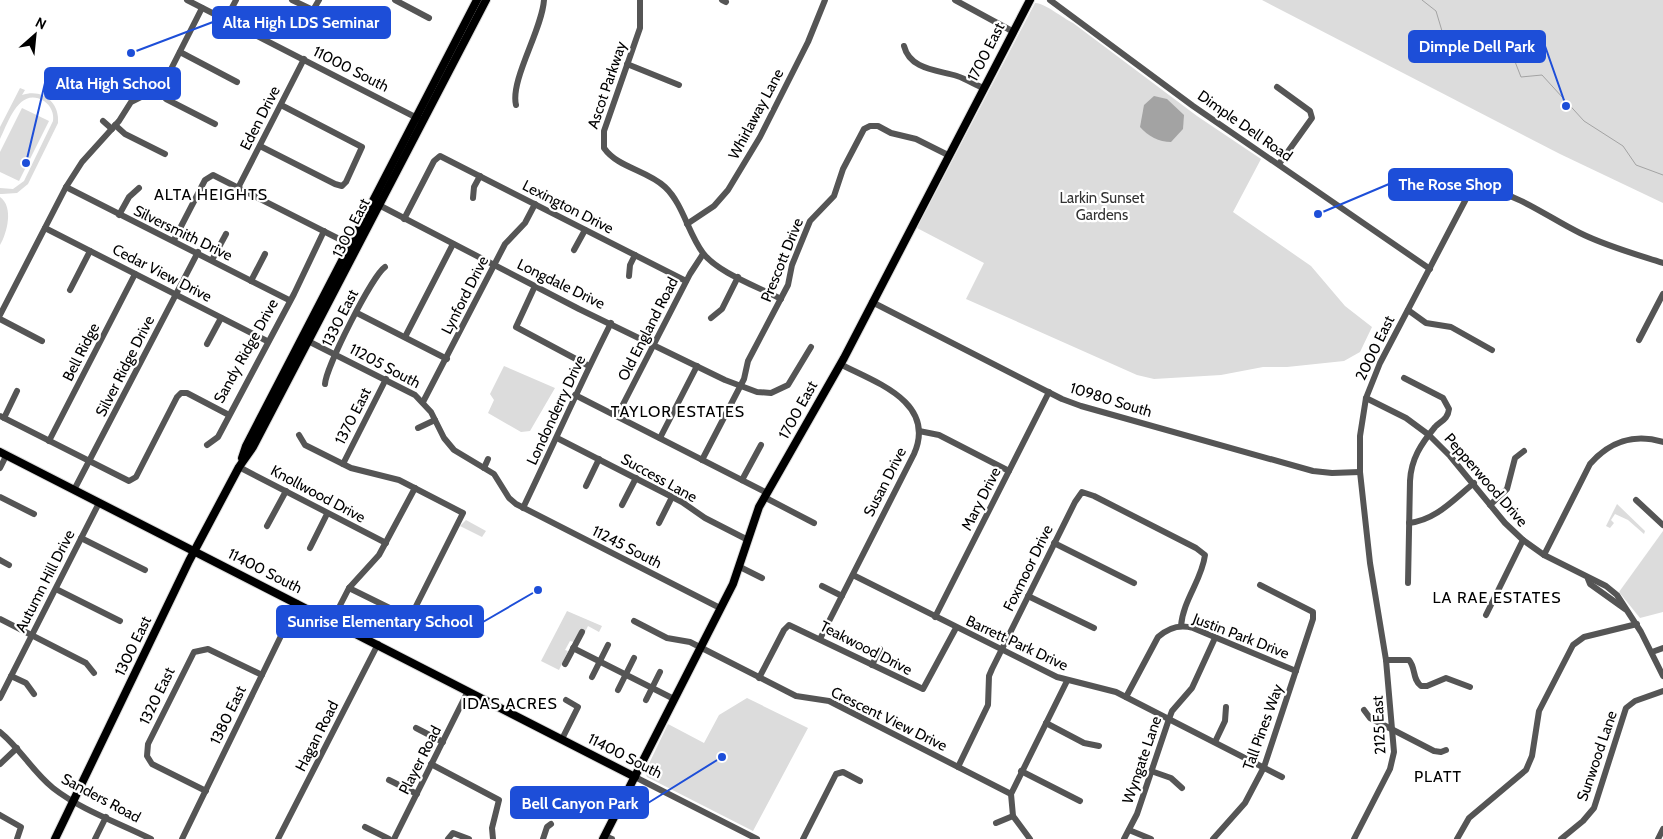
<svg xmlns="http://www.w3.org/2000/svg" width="1663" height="839" font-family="Cabin,sans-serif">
  <rect width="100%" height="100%" fill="#fff"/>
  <!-- green -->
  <g fill="#dcdcdc">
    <path d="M1262,0h401v203l-103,-49z"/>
    <path d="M1035,3c8,-1 28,15 38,20l124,93 64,43 -28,53 78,54 34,40 27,21 -12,25 -16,9 -57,6h-24l-42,8 -67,4 -17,-4 -171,-76 18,-36 -67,-35z"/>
    <path d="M20,88l5,2 -3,5c20,-7 38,7 36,28l-30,61 -11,9 -15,1h-2v-6l13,1 11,-8 29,-60c1,-8 -2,-15 -9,-20 -25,-15 -36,22 -44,38v-12z"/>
    <path d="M22,108l27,13 -30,60 -19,-9v-20z"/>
    <path d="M0,197c14,10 7,36 0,48z"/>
    <path d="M504,366l51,22 -25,43 -9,1 -33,-19 6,-13 -4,-6z"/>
    <path d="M1617,504l28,27 -1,3 -16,-14 -13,-6 -4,6 3,3 -4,5 -4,-2z"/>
    <path d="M466,520l20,11 -4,6 -22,-11z"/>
    <path d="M1663,531v81l-23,6 -21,-26z"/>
    <path d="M567,611l35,15 -3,6 -11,-6 -3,6 -5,-2 -6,12 -4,-1 -5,9 3,1 -9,19 -18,-9z"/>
    <path d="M747,698l61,30 -55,103 -106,-54 -2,-5 23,-48 36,19 15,-28z"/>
  </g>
  <!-- water -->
  <path fill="#a3a3a3" d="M1154,96l13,3 17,16 -1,14 -12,13c-12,0 -23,-6 -31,-15l4,-22z"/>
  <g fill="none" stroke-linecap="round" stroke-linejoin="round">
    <!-- stream -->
    <path stroke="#a3a3a3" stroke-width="1" d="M1422,0l14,11 6,20 6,7 21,-4c8,7 10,19 24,20 7,1 12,-3 19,0l9,23 21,-2 42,46 39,25 13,19 27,10"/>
    <!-- major casing -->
    <g stroke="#dbdbdb" stroke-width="10">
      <g id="major">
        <path d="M0,452l635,325"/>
        <path d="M242,458l4,-12 231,-446"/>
        <path d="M55,839l134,-278 50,-94 14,-20 233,-447"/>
        <path d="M603,839l130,-255 26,-77 85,-149 186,-358"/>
      </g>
    </g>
    <!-- minor -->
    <g stroke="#555" stroke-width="6">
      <path d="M187,0l232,119"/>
      <path d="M292,0l21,10 6,-10"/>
      <path d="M395,0l34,18"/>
      <path d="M640,0v28l-36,103v17c14,20 43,22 61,39 18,17 23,46 38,66 15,20 56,34 78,46"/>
      <path d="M722,0l4,2"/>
      <path d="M955,0l57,31"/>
      <path d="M1050,0l143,106 237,163"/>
      <path d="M226,19l10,-19"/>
      <path d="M904,46c6,24 34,24 53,30 9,3 17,8 26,12"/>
      <path d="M180,52l57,30"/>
      <path d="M627,64l52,21"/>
      <path d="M1277,87l33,24 2,7 -33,46"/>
      <path d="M157,89l9,10 49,25"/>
      <path d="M516,105c-6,-25 26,-75 28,-105"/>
      <path d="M103,121l9,8"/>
      <path d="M115,125l10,9 40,20"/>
      <path d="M260,146l75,38 7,2 4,-4 16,-35 -81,-42"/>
      <path d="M66,187l223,113"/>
      <path d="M238,188l66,-129"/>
      <path d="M473,198l1,-11 6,-11"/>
      <path d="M375,203l204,106 146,71 32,12 14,1 17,-8 23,-38"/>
      <path d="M119,215l10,-18 10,-9"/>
      <path d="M404,219l30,-58 6,-5 246,125"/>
      <path d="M687,224l27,-18 14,-16 32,-53 48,-95 17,-42"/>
      <path d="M45,228l222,113"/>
      <path d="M174,240l31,-60 8,-5 140,71"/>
      <path d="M574,250l11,-20"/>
      <path d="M212,260l14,-26"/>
      <path d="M629,276l1,-11 5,-10"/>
      <path d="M251,281l14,-27"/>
      <path d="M535,286l-19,41 73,39"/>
      <path d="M70,290l20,-39"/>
      <path d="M872,302l190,97 19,7 232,65 19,2 28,-1"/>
      <path d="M1408,310l18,13 25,4 41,23"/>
      <path d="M357,313l90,46"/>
      <path d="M0,315l66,-128 16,-25 37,-41 12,-19 26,-13 8,-8 37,-73"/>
      <path d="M711,318l11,-9 16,-32"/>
      <path d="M0,319l42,22"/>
      <path d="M405,337l48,-93"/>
      <path d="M1639,340l24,-46"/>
      <path d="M308,341l107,54 16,17 13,26 10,12 40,24 15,24 7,6 204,104"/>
      <path d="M207,344l14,-26"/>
      <path d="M1404,378l39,20 6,11c-1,10 -8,12 -14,18 -14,17 -24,32 -25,54l-2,102"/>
      <path d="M325,384c1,-17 47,-108 60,-117"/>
      <path d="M575,395l192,98"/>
      <path d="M1366,398l40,20 23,17 21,21 55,67 18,17 21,15 62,31 11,9 24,37 22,44"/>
      <path d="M423,402l82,-158 20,-21 10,-19"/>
      <path d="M0,416l129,65 7,-4 41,-80 4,-4h6l42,22"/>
      <path d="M617,416l73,-142 13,-20"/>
      <path d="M4,418l13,-27"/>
      <path d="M418,428l17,-8"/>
      <path d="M919,431l20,4 70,36"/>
      <path d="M299,435l6,10 46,23 48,12 64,33 -53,105 -61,-30"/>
      <path d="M557,438l125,64 23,16 43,22"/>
      <path d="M660,438l37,-72"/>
      <path d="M49,441l86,-167"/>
      <path d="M207,445l11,-8 76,-143 30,-63"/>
      <path d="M702,460l42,-81 4,-18 40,-76 4,-20 18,-44 24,-25 9,-27 21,-40 6,-3h8l13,7 25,6 32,16"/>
      <path d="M343,464l43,-85"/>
      <path d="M239,467l147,76"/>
      <path d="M0,468l6,-12"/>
      <path d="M484,468l4,-9"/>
      <path d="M742,480l19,-35"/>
      <path d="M586,486l13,-27"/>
      <path d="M74,490l124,-238"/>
      <path d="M0,497l34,17"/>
      <path d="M764,497l50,26"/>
      <path d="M1636,500l27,25"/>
      <path d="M622,505l14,-27"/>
      <path d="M1490,505l17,-16 8,-31 9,-7"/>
      <path d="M523,508c30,-62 57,-124 88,-185"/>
      <path d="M659,523l13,-26"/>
      <path d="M1409,523c27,-3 44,-23 65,-40"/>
      <path d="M267,526l19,-35"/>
      <path d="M81,538l64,32"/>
      <path d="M1054,543l80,40"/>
      <path d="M310,548l17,-34"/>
      <path d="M1544,555l46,-91c19,-22 44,-31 73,-22"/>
      <path d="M0,560l9,5"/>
      <path d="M740,567l22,11"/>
      <path d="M853,575l204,102 59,15 166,85"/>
      <path d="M1588,579l2,5 35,25"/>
      <path d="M822,586l20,10"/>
      <path d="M56,589l64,32"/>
      <path d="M1028,596l66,32"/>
      <path d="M1486,615l37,-75"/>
      <path d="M935,617l114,-225"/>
      <path d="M0,619l86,44 8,10"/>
      <path d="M332,621l17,-33 30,-33 36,-67"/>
      <path d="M634,621l33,17 23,4 106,54 33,5 182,93"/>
      <path d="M820,639l94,-185c23,-52 -39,-72 -74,-90"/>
      <path d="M573,648l101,51"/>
      <path d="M1652,652l11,-4"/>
      <path d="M1386,660h23c7,8 3,19 12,26h6l19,-8 24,9"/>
      <path d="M565,664l17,-32"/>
      <path d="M872,665l8,-16"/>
      <path d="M11,676l15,7 8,11"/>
      <path d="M592,677l16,-32"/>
      <path d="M759,678l25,-48 5,-5 134,64 33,-61"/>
      <path d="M618,690l16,-32"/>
      <path d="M1126,697l32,-60c10,-9 22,-13 35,-9l103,43"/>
      <path d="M0,698l99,-195"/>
      <path d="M646,700l14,-28"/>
      <path d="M1364,710l6,8 64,33 7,1 5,-2"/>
      <path d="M1046,723l38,20 15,3"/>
      <path d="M416,728l27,14"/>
      <path d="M0,732c20,16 32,39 53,56 28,22 66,35 98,51"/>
      <path d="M562,739l16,-32 -12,-7"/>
      <path d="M1215,742l10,-21 1,-14"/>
      <path d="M0,764l17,-16"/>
      <path d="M431,764l68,36 -7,28 1,11"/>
      <path d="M958,767l30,-62 1,-29 3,-7 83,-167 7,-10 12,4 102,52 9,7c-3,25 -22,45 -24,71"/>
      <path d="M1021,771l59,30"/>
      <path d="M1151,771l20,7 11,10"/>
      <path d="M635,777l122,62"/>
      <path d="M389,780l28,14"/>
      <path d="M206,791l-54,-27 -5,-8 1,-12 46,-92 14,-3 54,26"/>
      <path d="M0,815l21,12 -4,12"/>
      <path d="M996,823l17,-7"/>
      <path d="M365,827l24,12"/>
      <path d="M1129,830l22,9"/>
      <path d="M605,836l7,3"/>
      <path d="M95,839l11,-22"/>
      <path d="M182,839l115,-236"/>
      <path d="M278,839l100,-195"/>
      <path d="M394,839l74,-148"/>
      <path d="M448,839l5,-6 16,6"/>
      <path d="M543,839l4,-12 4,-3"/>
      <path d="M803,839l33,-65 7,-2 17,9"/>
      <path d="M1030,839l-17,-23 -2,-22 56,-113"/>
      <path d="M1124,839l13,-25 32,-95 3,-8 20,-23 23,-50"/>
      <path d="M1213,839l32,-36 19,-36 49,-148v-7l-53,-27"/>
      <path d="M1354,839l36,-70 4,-17 -8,-92 -16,-97 -10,-91v-36l6,-38 14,-35 86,-164c7,-8 13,-11 24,-9 31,6 61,29 90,43 26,13 55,21 83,30"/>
      <path d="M1457,839l12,-21 57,-48 6,-14 7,-45 34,-66 11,-8 53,-13"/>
      <path d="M1561,839l22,-18 11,-13 32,-100 9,-7 28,-10"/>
      <path d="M1658,839l5,-10"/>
    </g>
    <!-- major -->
    <use href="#major" stroke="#000" stroke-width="8"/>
  </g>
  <g text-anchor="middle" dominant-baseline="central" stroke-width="4.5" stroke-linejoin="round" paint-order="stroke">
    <!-- street labels -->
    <g font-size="15" fill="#000" stroke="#fff">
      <text transform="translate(986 52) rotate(-63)">1700 East</text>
      <text transform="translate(351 69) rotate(27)">11000 South</text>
      <text transform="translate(607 85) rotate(-71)">Ascot Parkway</text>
      <text transform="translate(756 114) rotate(-62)">Whirlaway Lane</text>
      <text transform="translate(260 118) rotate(-63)">Eden Drive</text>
      <text transform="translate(1245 126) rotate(35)">Dimple Dell Road</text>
      <text transform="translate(568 207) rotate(27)">Lexington Drive</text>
      <text transform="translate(351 228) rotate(-63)">1300 East</text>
      <text transform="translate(183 233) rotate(26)">Silversmith Drive</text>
      <text transform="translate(782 260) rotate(-68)">Prescott Drive</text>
      <text transform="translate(162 273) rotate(27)">Cedar View Drive</text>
      <text transform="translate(561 284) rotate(26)">Longdale Drive</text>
      <text transform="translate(465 295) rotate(-63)">Lynford Drive</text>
      <text transform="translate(340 318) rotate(-63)">1330 East</text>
      <text transform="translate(648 329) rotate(-63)">Old England Road</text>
      <text transform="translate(1375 348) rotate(-64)">2000 East</text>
      <text transform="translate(246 351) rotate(-61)">Sandy Ridge Drive</text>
      <text transform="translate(81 352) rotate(-63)">Bell Ridge</text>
      <text transform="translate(125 366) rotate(-63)">Silver Ridge Drive</text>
      <text transform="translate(385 366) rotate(28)">11205 South</text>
      <text transform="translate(1111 400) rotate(17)">10980 South</text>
      <text transform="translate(556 410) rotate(-65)">Londonderry Drive</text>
      <text transform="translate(798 410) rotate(-61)">1700 East</text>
      <text transform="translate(353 416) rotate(-63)">1370 East</text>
      <text transform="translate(659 478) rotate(29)">Success Lane</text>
      <text transform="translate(1486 480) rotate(49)">Pepperwood Drive</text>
      <text transform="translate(885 482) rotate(-63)">Susan Drive</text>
      <text transform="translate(318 494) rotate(28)">Knollwood Drive</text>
      <text transform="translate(981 499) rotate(-63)">Mary Drive</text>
      <text transform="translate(627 547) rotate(27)">11245 South</text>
      <text transform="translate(1028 568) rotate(-64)">Foxmoor Drive</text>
      <text transform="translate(265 571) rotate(27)">11400 South</text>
      <text transform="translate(45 581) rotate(-63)">Autumn Hill Drive</text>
      <text transform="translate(1241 636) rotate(21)">Justin Park Drive</text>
      <text transform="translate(1017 643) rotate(25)">Barrett Park Drive</text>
      <text transform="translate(133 646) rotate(-64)">1300 East</text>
      <text transform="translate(866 648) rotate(27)">Teakwood Drive</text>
      <text transform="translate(157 696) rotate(-64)">1320 East</text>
      <text transform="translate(228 715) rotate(-64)">1380 East</text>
      <text transform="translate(889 719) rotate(26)">Crescent View Drive</text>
      <text transform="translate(1379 725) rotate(-93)">2125 East</text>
      <text transform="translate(1263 727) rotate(-70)">Tall Pines Way</text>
      <text transform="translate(317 736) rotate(-63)">Hagan Road</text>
      <text transform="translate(625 756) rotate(27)">11400 South</text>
      <text transform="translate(1597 756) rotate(-71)">Sunwood Lane</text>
      <text transform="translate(420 760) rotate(-63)">Player Road</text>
      <text transform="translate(1142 760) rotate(-71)">Wyngate Lane</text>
      <text transform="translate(101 798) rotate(28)">Sanders Road</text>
    </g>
    <!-- park labels -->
    <g font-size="15" fill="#333" stroke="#fff">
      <text x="1102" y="198">Larkin Sunset<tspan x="1102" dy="17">Gardens</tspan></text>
    </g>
    <!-- neighbourhood labels -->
    <g font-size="16" letter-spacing="1" fill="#000" stroke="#fff">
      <text x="211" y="194">ALTA HEIGHTS</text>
      <text x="678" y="411">TAYLOR ESTATES</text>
      <text x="1497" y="597">LA RAE ESTATES</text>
      <text x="510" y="703">IDAS ACRES</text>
      <text x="1438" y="776">PLATT</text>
    </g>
  </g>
  <!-- callouts -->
  <path fill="none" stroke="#1d4ed8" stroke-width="2" d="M131 53L213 22M1566 106L1545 46M26 163L45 83M1318 214L1389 184M538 590L483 622M722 757L648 803"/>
  <g fill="#1d4ed8" stroke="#fff" stroke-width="2">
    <circle cx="131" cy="53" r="5"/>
    <circle cx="1566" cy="106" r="5"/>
    <circle cx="26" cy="163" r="5"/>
    <circle cx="1318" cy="214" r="5"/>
    <circle cx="538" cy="590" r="5"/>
    <circle cx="722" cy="757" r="5"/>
  </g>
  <g fill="#1d4ed8" stroke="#1d4ed8" stroke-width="2">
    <rect x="213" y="7" width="177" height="31" rx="5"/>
    <rect x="1409" y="31" width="136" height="31" rx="5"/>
    <rect x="45" y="68" width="135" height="31" rx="5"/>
    <rect x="1389" y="169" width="123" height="31" rx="5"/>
    <rect x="277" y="606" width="206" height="31" rx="5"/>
    <rect x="511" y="787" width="137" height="31" rx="5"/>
  </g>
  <g font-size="16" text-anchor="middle" font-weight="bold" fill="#fff">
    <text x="301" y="28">Alta High LDS Seminar</text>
    <text x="1477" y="52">Dimple Dell Park</text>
    <text x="113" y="89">Alta High School</text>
    <text x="1450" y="190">The Rose Shop</text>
    <text x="380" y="627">Sunrise Elementary School</text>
    <text x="580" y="809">Bell Canyon Park</text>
  </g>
  <!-- north arrow -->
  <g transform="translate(35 35) rotate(27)" stroke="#ffffff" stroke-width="4" paint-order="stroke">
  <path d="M0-4L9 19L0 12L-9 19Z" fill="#000000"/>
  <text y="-8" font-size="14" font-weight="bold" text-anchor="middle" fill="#000000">N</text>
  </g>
</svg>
